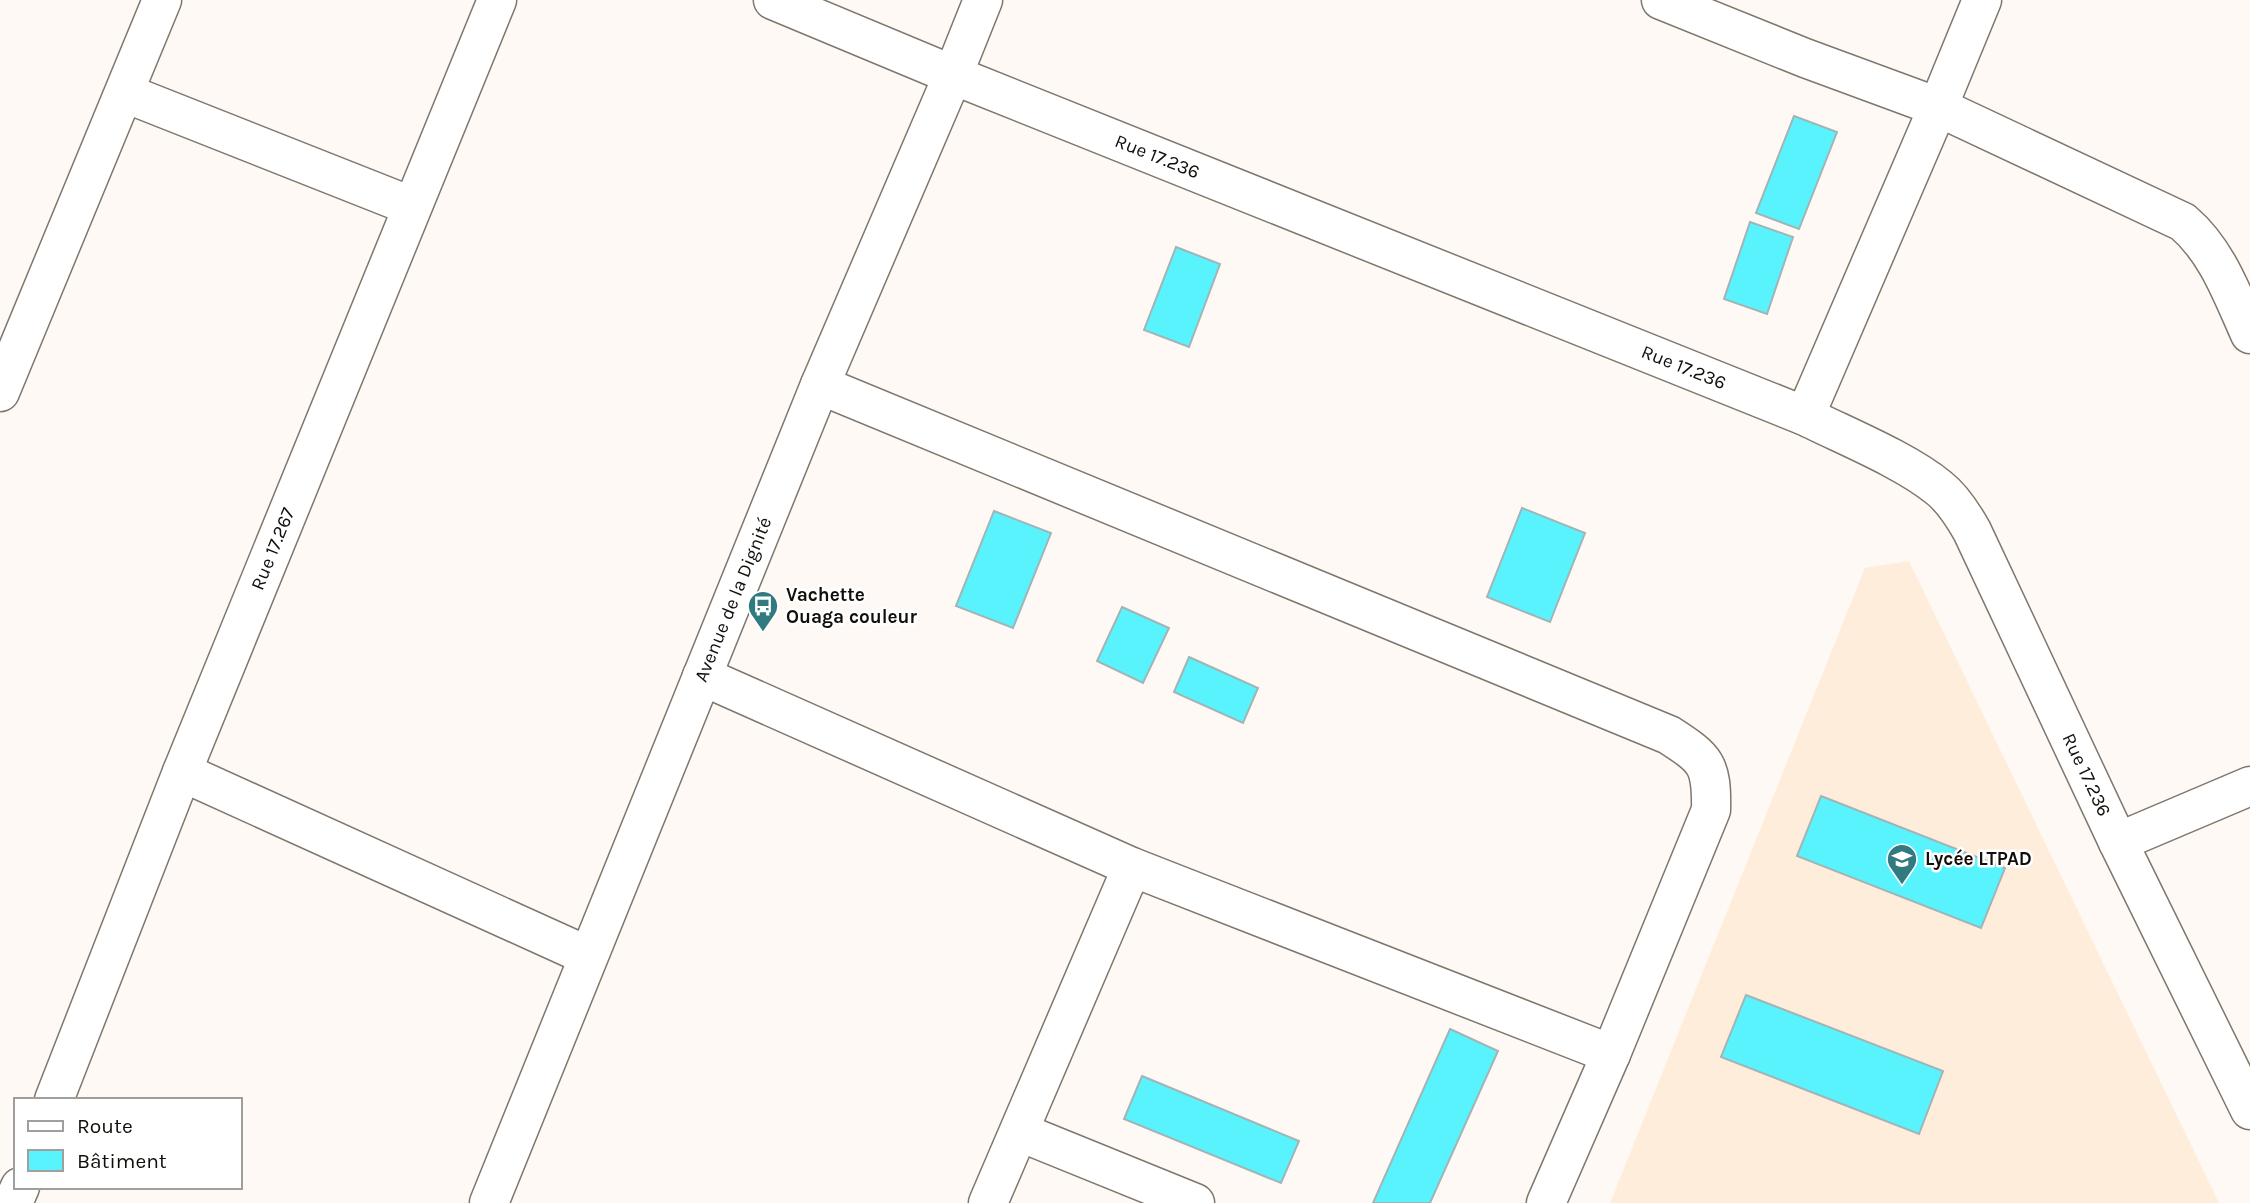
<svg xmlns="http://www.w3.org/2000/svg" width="2250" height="1203" font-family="Karla,sans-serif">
  <rect width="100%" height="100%" fill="#fef9f4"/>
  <!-- built -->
  <path fill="#ffeddb" d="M1909,561l310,642h-609l255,-635z"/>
  <!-- building -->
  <g fill="#59f3fe" stroke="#a2b4b6" stroke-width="2">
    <path d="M1794,116l43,16 -38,97 -43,-16z"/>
    <path d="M1750,222l43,15 -26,77 -43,-15z"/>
    <path d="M1176,247l44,17 -31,83 -45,-17z"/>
    <path d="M1522,508l63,25 -35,89 -63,-25z"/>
    <path d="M994,511l57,22 -38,95 -57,-22z"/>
    <path d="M1122,607l47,21 -26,55 -46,-22z"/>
    <path d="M1189,657l69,31 -15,35 -69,-31z"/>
    <path d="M1821,796l184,72 -24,60 -184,-72z"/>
    <path d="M1746,995l197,76 -24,63 -198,-77z"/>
    <path d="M1450,1029l48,22 -68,152h-57z"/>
    <path d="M1142,1076l157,65 -18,42 -157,-64z"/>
  </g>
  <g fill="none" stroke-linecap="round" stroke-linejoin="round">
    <!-- minor casing -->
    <g stroke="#80766b" stroke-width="41">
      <g id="minor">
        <path id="s1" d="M773,0l180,75 852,341c40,20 100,44 134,72 14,11 24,27 33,43l146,311 132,268"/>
        <path d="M1661,0l144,58 133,49 245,115c34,29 49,72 67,112"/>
        <path d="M125,93l286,113"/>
        <path d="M820,385l849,350c37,24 43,29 42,75l-100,244 -65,149"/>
        <path d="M0,392l162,-392"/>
        <path d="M1805,416l133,-309 44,-107"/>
        <path d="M702,676l430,191 479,187"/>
        <path d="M182,772l406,184"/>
        <path d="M2118,842l132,-56"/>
        <path id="s2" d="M54,1100l128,-328 315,-772"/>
        <path d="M1020,1132l175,71"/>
        <path d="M13,1203l7,-16"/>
        <path id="s3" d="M489,1203l331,-818 133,-310 30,-75"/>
        <path d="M988,1203l144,-336"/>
      </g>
    </g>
    <!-- minor -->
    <use href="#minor" stroke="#fff" stroke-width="38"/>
  </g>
  <!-- icons -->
  <defs>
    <g id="bus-pin" transform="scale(1.575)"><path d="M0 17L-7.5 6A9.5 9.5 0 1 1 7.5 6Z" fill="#317a7f" stroke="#fff"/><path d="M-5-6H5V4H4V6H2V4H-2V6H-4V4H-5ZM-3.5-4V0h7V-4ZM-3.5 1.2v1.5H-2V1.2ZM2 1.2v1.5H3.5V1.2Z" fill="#fff"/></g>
    <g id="school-pin" transform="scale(1.575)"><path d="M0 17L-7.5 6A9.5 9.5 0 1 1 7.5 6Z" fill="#317a7f" stroke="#fff"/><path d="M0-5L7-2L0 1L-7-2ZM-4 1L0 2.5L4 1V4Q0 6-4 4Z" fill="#fff"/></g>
  </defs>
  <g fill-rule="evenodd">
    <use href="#bus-pin" x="763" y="606"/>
    <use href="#school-pin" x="1902" y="859"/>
  </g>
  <g text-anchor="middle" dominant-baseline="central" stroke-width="5" stroke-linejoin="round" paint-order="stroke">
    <!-- street labels -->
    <g font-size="19" fill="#120f0b" stroke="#fff">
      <text stroke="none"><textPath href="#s1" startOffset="415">Rue 17.236</textPath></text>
      <text stroke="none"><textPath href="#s1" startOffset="982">Rue 17.236</textPath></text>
      <text stroke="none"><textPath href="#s2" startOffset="593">Rue 17.267</textPath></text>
      <text stroke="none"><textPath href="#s3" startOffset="651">Avenue de la Dignité</textPath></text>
      <text stroke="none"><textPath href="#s1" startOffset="1589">Rue 17.236</textPath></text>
    </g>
    <!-- poi labels -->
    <g font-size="19" font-weight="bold" fill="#120f0b" stroke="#fff" text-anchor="start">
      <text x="786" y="595">Vachette<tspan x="786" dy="22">Ouaga couleur</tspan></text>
      <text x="1925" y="859">Lycée LTPAD</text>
    </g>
  </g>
  <!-- legend -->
  <rect x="14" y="1098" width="228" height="91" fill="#ffffff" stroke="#a09f9d" stroke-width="2"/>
  <rect x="28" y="1121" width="35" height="10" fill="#ffffff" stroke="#a09f9d" stroke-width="2"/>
  <text x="77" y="1133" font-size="21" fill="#120f0b">Route</text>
  <rect x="28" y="1150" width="35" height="21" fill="#59f3fe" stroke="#a09f9d" stroke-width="2"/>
  <text x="77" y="1168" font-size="21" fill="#120f0b">Bâtiment</text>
</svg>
